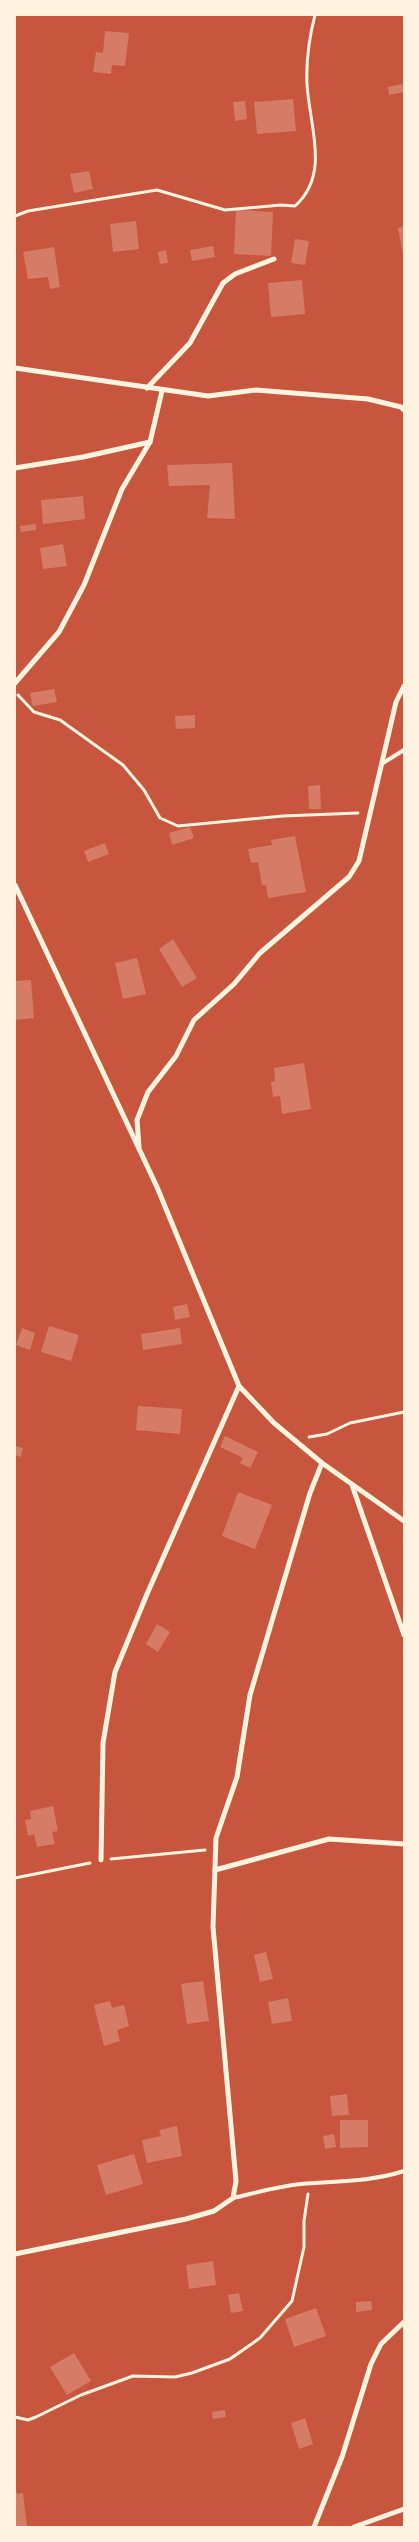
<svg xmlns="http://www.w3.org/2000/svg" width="419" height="2542" font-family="Mulish,sans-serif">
  <rect width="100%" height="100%" fill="#c8553d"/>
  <!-- building -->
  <g fill="#d67c66">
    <path d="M105,31l24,2 -4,33 -13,-1 -1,9 -18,-2 3,-20 7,1z"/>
    <path d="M402,84l2,8 -15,3 -1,-8z"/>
    <path d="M293,99l3,32 -39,3 -3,-32z"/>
    <path d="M245,101l2,18 -12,2 -2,-19z"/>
    <path d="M89,171l4,18 -19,4 -4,-19z"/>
    <path d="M236,210l37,2 -2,44 -37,-2z"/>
    <path d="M136,221l3,28 -26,3 -3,-28z"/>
    <path d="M404,226v28h-1l-5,-26z"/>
    <path d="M295,239l14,2 -4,24 -14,-2z"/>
    <path d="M213,246l2,11 -23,4 -2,-11z"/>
    <path d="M54,247l6,40 -10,2 -2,-12 -20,2 -5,-27z"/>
    <path d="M166,250l2,13 -8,1 -2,-12z"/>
    <path d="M302,280l3,34 -34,3 -3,-34z"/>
    <path d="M232,463l3,56 -28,-1 3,-33 -41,1 -2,-21z"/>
    <path d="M83,496l2,23 -42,5 -2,-24z"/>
    <path d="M36,524v6l-15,2 -1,-6z"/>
    <path d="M63,544l4,22 -24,3 -3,-21z"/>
    <path d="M54,689l3,13 -24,4 -3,-13z"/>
    <path d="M195,715v13l-19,1 -1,-13z"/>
    <path d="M320,785l1,24h-12l-1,-23z"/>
    <path d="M190,827l4,11 -22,7 -3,-12z"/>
    <path d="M295,836l11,56 -38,6 -2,-13h-4l-4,-23 -7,1 -3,-14 24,-4 -1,-5z"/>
    <path d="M105,843l4,11 -21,8 -4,-11z"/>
    <path d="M173,939l24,39 -15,9 -23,-38z"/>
    <path d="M137,958l9,36 -23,5 -8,-36z"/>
    <path d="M31,980l3,38 -19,2v-39z"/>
    <path d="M304,1063l7,46 -29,5 -2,-18 -7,1 -2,-15 4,-1 -1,-13z"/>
    <path d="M187,1304l3,13 -15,3 -2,-13z"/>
    <path d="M49,1326l30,9 -8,26 -30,-9z"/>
    <path d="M22,1328l13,5 -5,17 -14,-5z"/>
    <path d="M180,1328l2,16 -39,6 -2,-16z"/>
    <path d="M138,1406l44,3 -2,25 -44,-4z"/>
    <path d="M225,1436l33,16 -8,16 -10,-5 3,-5 -23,-11z"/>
    <path d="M15,1446l8,2 -2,9 -6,-2z"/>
    <path d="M238,1492l34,13 -17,44 -33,-13z"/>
    <path d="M157,1624l13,8 -12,20 -12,-8z"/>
    <path d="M53,1806l5,25 -6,1 3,12 -18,3 -3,-13 -6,2 -3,-16 6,-1 -1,-8z"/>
    <path d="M266,1952l7,27 -13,3 -6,-27z"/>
    <path d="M203,1981l6,40 -22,3 -6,-40z"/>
    <path d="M288,1998l4,23 -20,3 -4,-22z"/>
    <path d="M110,2001l2,7 12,-3 5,21 -12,4 3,11 -16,5 -10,-41z"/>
    <path d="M347,2094l2,21 -17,1 -2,-20z"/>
    <path d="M340,2120h28v27l-28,1z"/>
    <path d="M177,2126l5,30 -35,7 -5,-23 19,-4 -2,-6z"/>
    <path d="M334,2134l2,13 -11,2 -2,-13z"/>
    <path d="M134,2154l9,30 -37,11 -9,-30z"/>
    <path d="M213,2261l3,24 -27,4 -3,-24z"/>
    <path d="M239,2293l4,18 -12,2 -3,-18z"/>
    <path d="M371,2301l1,9 -16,2v-10z"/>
    <path d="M316,2308l10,28 -32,11 -9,-28z"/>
    <path d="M74,2353l17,28 -24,14 -17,-28z"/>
    <path d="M225,2410l1,7 -13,2 -1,-7z"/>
    <path d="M305,2418l8,26 -14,5 -8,-26z"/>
    <path d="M16,2490l1,4 6,-1 4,34h-12z"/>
  </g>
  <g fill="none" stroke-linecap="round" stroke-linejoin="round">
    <!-- path -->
    <g stroke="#fff3e0" stroke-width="3">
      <path d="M15,216l13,-5 129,-21 68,20 56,-5 14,1c36,-32 14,-81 12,-122 -1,-24 2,-46 8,-69"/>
      <path d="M18,695l16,17 26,8 63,45 21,25 16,28 18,8 105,-10 75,-3"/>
      <path d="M309,1437l18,-3 23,-11 54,-11"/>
      <path d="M111,1859l94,-9"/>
      <path d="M15,1878l75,-15"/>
      <path d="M15,2417l13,3 8,-3 45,-22 52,-19 42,1 17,-4 38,-14 30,-21 32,-37 12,-54v-26l4,-27"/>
    </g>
    <!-- service -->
    <g stroke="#fff3e0" stroke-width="4">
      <path d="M383,763l21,-13"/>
      <path d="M233,2198c22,-5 46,-12 68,-14 35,-3 69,-2 103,-13"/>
    </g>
    <!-- minor -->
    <g stroke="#fff3e0" stroke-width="5">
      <path d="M15,368l193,28 48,-6 112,9 33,8 3,3"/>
      <path d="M147,388l43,-45 33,-60 12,-9 39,-15"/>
      <path d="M15,468l68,-11 67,-15"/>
      <path d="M15,683l44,-51 25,-47 38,-96 28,-47 12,-51"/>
      <path d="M15,885l142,302 82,199 35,37 48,40 82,58"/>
      <path d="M139,1147l-2,-27 11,-28 28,-36 18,-36 40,-36 26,-31 89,-76 10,-16 37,-159 8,-16"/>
      <path d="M352,1485l52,150"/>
      <path d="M101,1860l2,-117 12,-71 32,-78 92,-208"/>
      <path d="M215,1870l114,-31 75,5"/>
      <path d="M15,2254l171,-35 28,-8 19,-13 3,-17 -23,-254 3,-89 21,-61 13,-82 60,-202 12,-30"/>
      <path d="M314,2527l28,-70 29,-93 10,-20 23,-22"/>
      <path d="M354,2527l50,-18"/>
    </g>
  </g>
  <!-- border -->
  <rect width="419" height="2542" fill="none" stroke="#fff3e0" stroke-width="32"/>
</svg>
